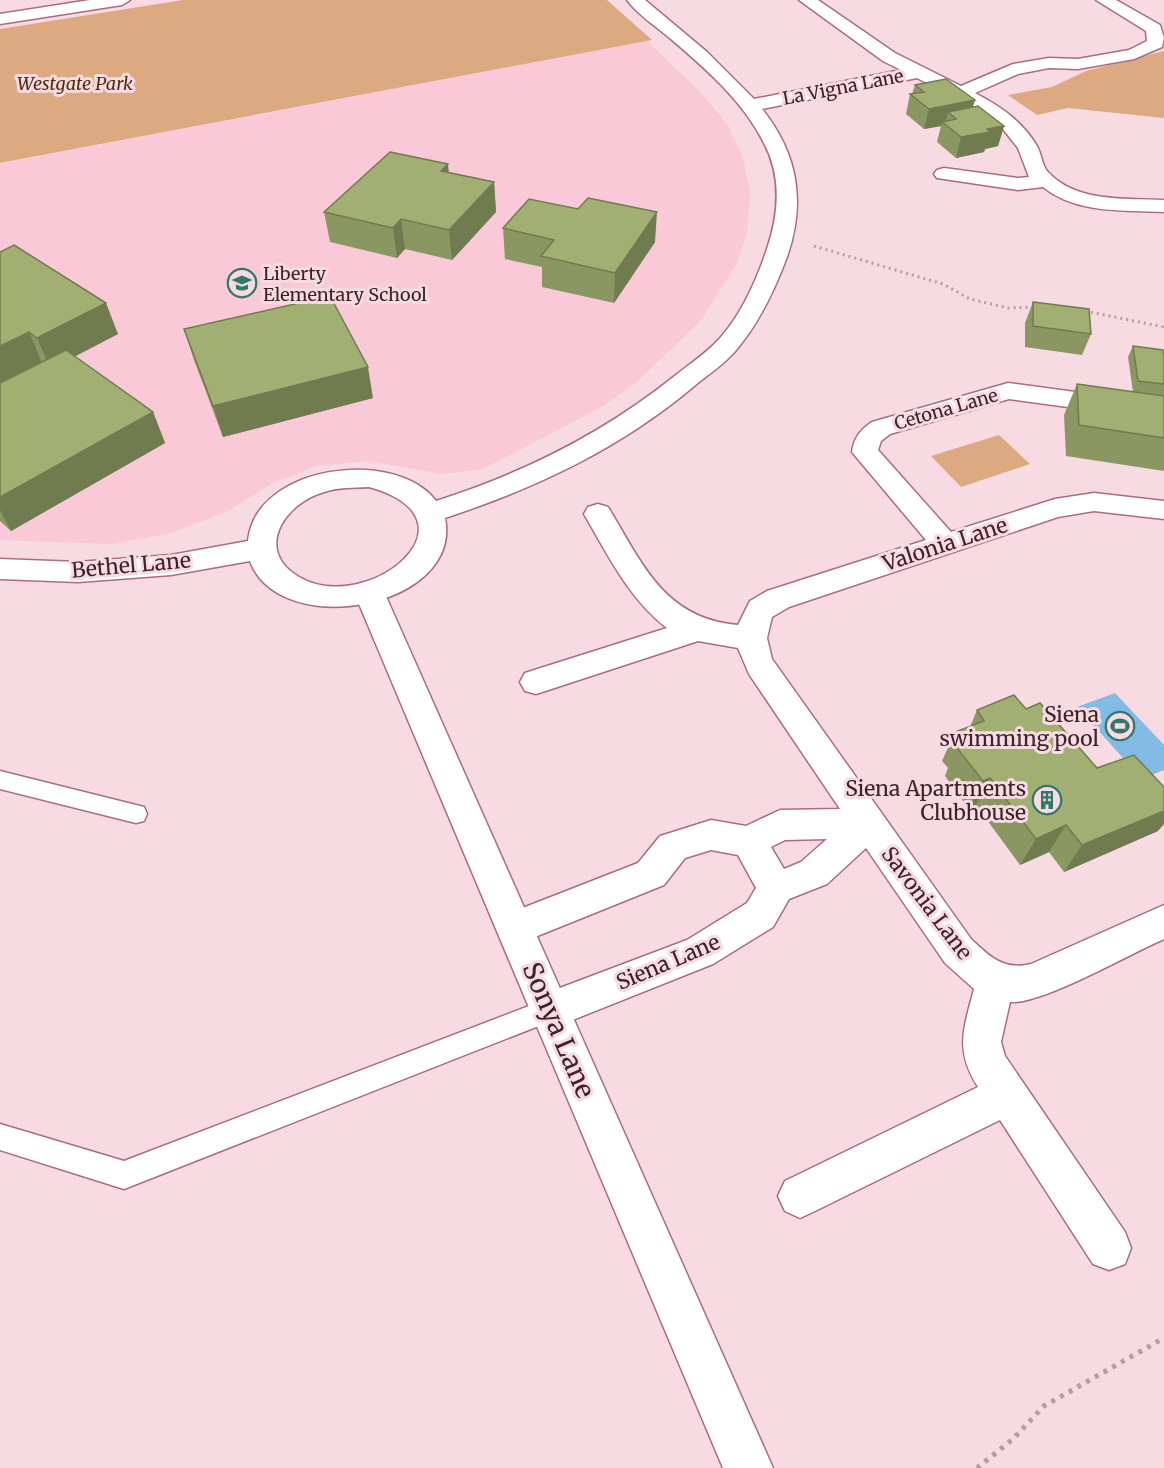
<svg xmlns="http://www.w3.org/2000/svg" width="1164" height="1468" font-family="Merriweather,serif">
  <rect width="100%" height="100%" fill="#f7dae2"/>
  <!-- built -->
  <path fill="#fac9d7" d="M647,41l52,50 29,34 15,33 7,34 -3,41 -11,32 -35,55 -65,63 -33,23 -120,63 -41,5 -74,-13 -52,5 -43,17 -47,29 -55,21 -60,11 -111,-4v-376z"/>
  <!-- green -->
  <g fill="#dda980">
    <path d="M183,0h424l45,40 -652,123v-134z"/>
    <path d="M1164,51v67l-96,-10 -31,7 -29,-20 44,-8 34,-16z"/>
    <path d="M999,435l31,29 -69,23 -30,-31z"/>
  </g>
  <!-- water -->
  <path fill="#82bce5" d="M1115,693l49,52v25l-22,9 -65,-72z"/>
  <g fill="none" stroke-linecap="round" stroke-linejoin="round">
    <!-- service casing -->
    <g stroke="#ac6c80" stroke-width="3">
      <g id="service">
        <path d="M0,771l144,36 3,7 -3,7 -8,2 -136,-34z"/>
        <path d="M550,998l9,4 3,8 -3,8 -435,171 -124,-39v-26l124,37z"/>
      </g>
    </g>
    <!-- minor casing -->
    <g stroke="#ac6c80" stroke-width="3">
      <g id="minor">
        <path d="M90,0h40l-8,5 -122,19v-10z"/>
        <path d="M627,0h18l62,52 47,47 147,-29 -18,-9 -84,-61h19l77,53 66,33 52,-22 36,-6 29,1 51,-9 18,-9 -1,-10 -50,-31h20l44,25 4,13 -2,9 -28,12 -56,10 -29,-1 -31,6 -43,19c25,13 47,28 62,53 4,7 5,18 10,25 28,32 79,27 117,29v12c-41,-2 -87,2 -121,-25l-25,3 -81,-12 -3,-4 3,-4 7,-2 74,10 11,-1 -11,-29 -19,-24 -16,-12 -66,-34 -155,31c36,45 44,93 25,148 -12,32 -28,66 -50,92 -12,15 -30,26 -44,38 -74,62 -157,101 -248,131 18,91 -166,123 -195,43l-79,14 -93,7 -78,-3v-20l78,3 93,-7 77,-14c7,-76 147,-94 188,-40 88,-28 168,-68 240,-126 15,-12 32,-23 45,-38 21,-24 36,-58 46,-88 12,-36 15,-72 -3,-106 -21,-42 -58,-74 -93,-104 -14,-12 -33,-24 -44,-39zM369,487c118,33 -2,130 -70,90 -45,-26 -16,-73 25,-85 14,-5 30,-4 45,-5z"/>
        <path d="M1008,383l156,21v16l-155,-21 -119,35 -9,7 -3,9 73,82 104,-33 39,-6 70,8v18l-70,-8 -36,6 -269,90 -17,10 -5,21 5,21 199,280c18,17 33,32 60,25l133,-59v34c-35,15 -123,66 -154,63l-9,40 4,14 120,176 6,16 -6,16 -16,6 -16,-6 -93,-144 -185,91 -15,7 -15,-7 -7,-15 7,-15 193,-94c-24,-37 -14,-59 -4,-98l-29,-26 -79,-115 -39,36 -38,15 -16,28 -60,37 -163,65 -14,-6 -6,-13 6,-13 151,-57 60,-37 9,-15 -18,-33 -27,-5 -26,8 -21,27 -149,60 -13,-5 -6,-12 6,-12 136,-53 22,-27 13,-4 38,-12 35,6 34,-16 60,-1 -91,-135 -11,-26 -40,-7 -162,53 -11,-3 -5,-9 5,-9 142,-45c-38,-29 -59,-73 -83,-114l4,-7 10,-3 10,3c34,56 56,112 130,118l12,-24 17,-10 159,-51 -74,-88c2,-14 8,-22 20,-30zM827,839l-26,23 -17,7 -13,-22 14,-7z"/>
      </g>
    </g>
    <!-- tertiary casing -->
    <g stroke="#ac6c80" stroke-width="3">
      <path id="tertiary" d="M369,581l11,3 4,8 389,876h-50l-369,-876 4,-8z"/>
    </g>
    <!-- path-far1 -->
    <g stroke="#b89ba3" stroke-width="3" stroke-dasharray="2 4" stroke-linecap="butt">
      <path d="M814,246l129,38 27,15 38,9 28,-1"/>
      <path d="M1085,311l79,16"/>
    </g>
    <!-- path -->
    <path stroke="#b89ba3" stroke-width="5" stroke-dasharray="4 6" stroke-linecap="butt" d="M977,1468l36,-29 31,-33 120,-68"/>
    <!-- service -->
    <use href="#service" fill="#fff" fill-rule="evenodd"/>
    <!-- minor -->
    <use href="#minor" fill="#fff" fill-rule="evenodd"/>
    <!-- tertiary -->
    <use href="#tertiary" fill="#fff" fill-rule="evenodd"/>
  </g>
  <!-- wall -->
  <g fill="#8a9762">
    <path d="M915,85l58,22 31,19 -6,20 -13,3 -1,3 -28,6 -19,-16 4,-16 -17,3 -18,-15 4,-20h2z"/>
    <path d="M449,172l45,10 2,30 -44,48 -47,-11 -8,9 -67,-16 -6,-30z"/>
    <path d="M503,228l152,14 -41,61 -72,-16v-20l-37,-8z"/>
    <path d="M0,252l118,82 -43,22 78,56 12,31 -154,88 -11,-10z"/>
    <path d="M1033,302l58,32 -9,21 -57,-8v-24z"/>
    <path d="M184,329l189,69 -150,39 -29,-77z"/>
    <path d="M1133,346l31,10v115l-98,-15 -2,-41 13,-31 56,8 -5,-35z"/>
    <path d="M1026,709l71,59 61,63 -94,41 -15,-20 -29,13 -44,-60 -7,4 -24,-33 3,-8 -6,-7 13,-29 15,-5 7,-17z"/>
  </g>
  <!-- shaded-wall -->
  <g fill="#717b50">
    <path d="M975,100l-6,20 -13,-1 -8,-7 -3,12 -3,-2 -1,4 -17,3 5,-20z"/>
    <path d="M1004,126l-6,20 -13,3 -1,3 -28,6 5,-21 26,-8z"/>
    <path d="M448,164l3,30 -10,-23z"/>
    <path d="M494,182l2,30 -44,48 -3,-30z"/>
    <path d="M657,212l-2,30 -41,61 1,-30z"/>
    <path d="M401,219l4,30 -8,9 -4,-30z"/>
    <path d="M106,303l12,31 -67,35 -14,-31z"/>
    <path d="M29,332l13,31 -42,22v-39z"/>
    <path d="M368,367l5,31 -150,39 -10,-31z"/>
    <path d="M153,412l12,31 -154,88 -11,-21v-13z"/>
    <path d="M990,778l-14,27 -7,4 14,-28z"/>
    <path d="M1164,811v13l-6,7 -94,41 18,-27z"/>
    <path d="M1066,825l-17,27 -29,13 16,-26z"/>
  </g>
  <!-- building -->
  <g fill="#a1b072" stroke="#717b50" stroke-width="1.5">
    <path d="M946,79l29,21 -46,9 -19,-15 14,-2 -9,-7z"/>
    <path d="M978,106l26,20 -17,3 3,3 -29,5 -19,-15 14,-3 -8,-7z"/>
    <path d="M390,152l58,12 -7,7 53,11 -45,48 -48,-11 -8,9 -69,-16z"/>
    <path d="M588,198l69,14 -42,61 -74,-17 13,-16 -51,-12 26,-29 49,10z"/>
    <path d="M14,245l92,58 -69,35 -8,-6 -29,14v-94z"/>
    <path d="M330,296l38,71 -155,39 -29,-77z"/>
    <path d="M1033,302l56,7 2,25 -58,-8z"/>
    <path d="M1133,346l30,4 1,6v28l-26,-3z"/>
    <path d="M66,350l87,62 -153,85v-114z"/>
    <path d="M1077,384l87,12v42l-85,-13z"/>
    <path d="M1014,695l12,14 14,-6 57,65 37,-13 30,32v24l-82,34 -16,-20 -30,14 -46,-61 -7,3 -26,-33 9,-2 -11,-14 29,-11 -7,-11z"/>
  </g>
  <!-- icons -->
  <defs>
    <g id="school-ring" transform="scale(1.5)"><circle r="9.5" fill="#f7dae2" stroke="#32776a" stroke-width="1.5"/><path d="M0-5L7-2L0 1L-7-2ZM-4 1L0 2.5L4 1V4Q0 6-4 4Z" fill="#32776a"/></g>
    <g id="stadium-ring" transform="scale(1.5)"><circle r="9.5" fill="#f7dae2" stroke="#32776a" stroke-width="1.5"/><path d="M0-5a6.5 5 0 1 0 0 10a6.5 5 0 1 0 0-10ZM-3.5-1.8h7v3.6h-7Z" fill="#32776a"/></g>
    <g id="building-ring" transform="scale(1.5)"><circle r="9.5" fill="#f7dae2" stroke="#32776a" stroke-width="1.5"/><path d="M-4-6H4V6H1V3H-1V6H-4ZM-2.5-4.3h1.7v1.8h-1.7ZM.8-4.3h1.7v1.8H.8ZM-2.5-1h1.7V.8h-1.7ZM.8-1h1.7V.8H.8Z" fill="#32776a"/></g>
  </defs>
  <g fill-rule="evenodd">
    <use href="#school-ring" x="242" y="283"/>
    <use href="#stadium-ring" x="1120" y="726"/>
    <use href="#building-ring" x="1047" y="800"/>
  </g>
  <g text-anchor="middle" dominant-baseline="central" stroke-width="6" stroke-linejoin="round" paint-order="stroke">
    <!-- far-park labels -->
    <g font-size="18" font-style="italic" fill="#512d0c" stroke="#f7dae2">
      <text x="75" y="83">Westgate Park</text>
    </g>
    <!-- far-street labels -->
    <g font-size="18" fill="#3d222a" stroke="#f7dae2">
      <text transform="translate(843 87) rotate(-11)">La Vigna Lane</text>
      <text transform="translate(946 409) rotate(-16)">Cetona Lane</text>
    </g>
    <!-- far-poi labels -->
    <g font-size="18" fill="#3d222a" stroke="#f7dae2" text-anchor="start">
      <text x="263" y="273">Liberty<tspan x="263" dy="21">Elementary School</tspan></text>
    </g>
    <!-- street labels -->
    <g font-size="21" fill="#3d222a" stroke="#f7dae2">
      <text transform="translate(945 544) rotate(-18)">Valonia Lane</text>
      <text transform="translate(131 565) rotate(-5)">Bethel Lane</text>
      <text transform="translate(927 903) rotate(53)">Savonia Lane</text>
      <text transform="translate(668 962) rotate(-23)">Siena Lane</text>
    </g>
    <!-- poi labels -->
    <g font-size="21" fill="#3d222a" stroke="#f7dae2" text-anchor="end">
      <text x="1099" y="714">Siena<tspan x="1099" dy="24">swimming pool</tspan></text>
      <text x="1026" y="788">Siena Apartments<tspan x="1026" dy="24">Clubhouse</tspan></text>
    </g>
    <!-- near-street labels -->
    <g font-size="26" fill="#3d222a" stroke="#f7dae2">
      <text transform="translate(559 1030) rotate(67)">Sonya Lane</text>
    </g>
  </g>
</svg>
